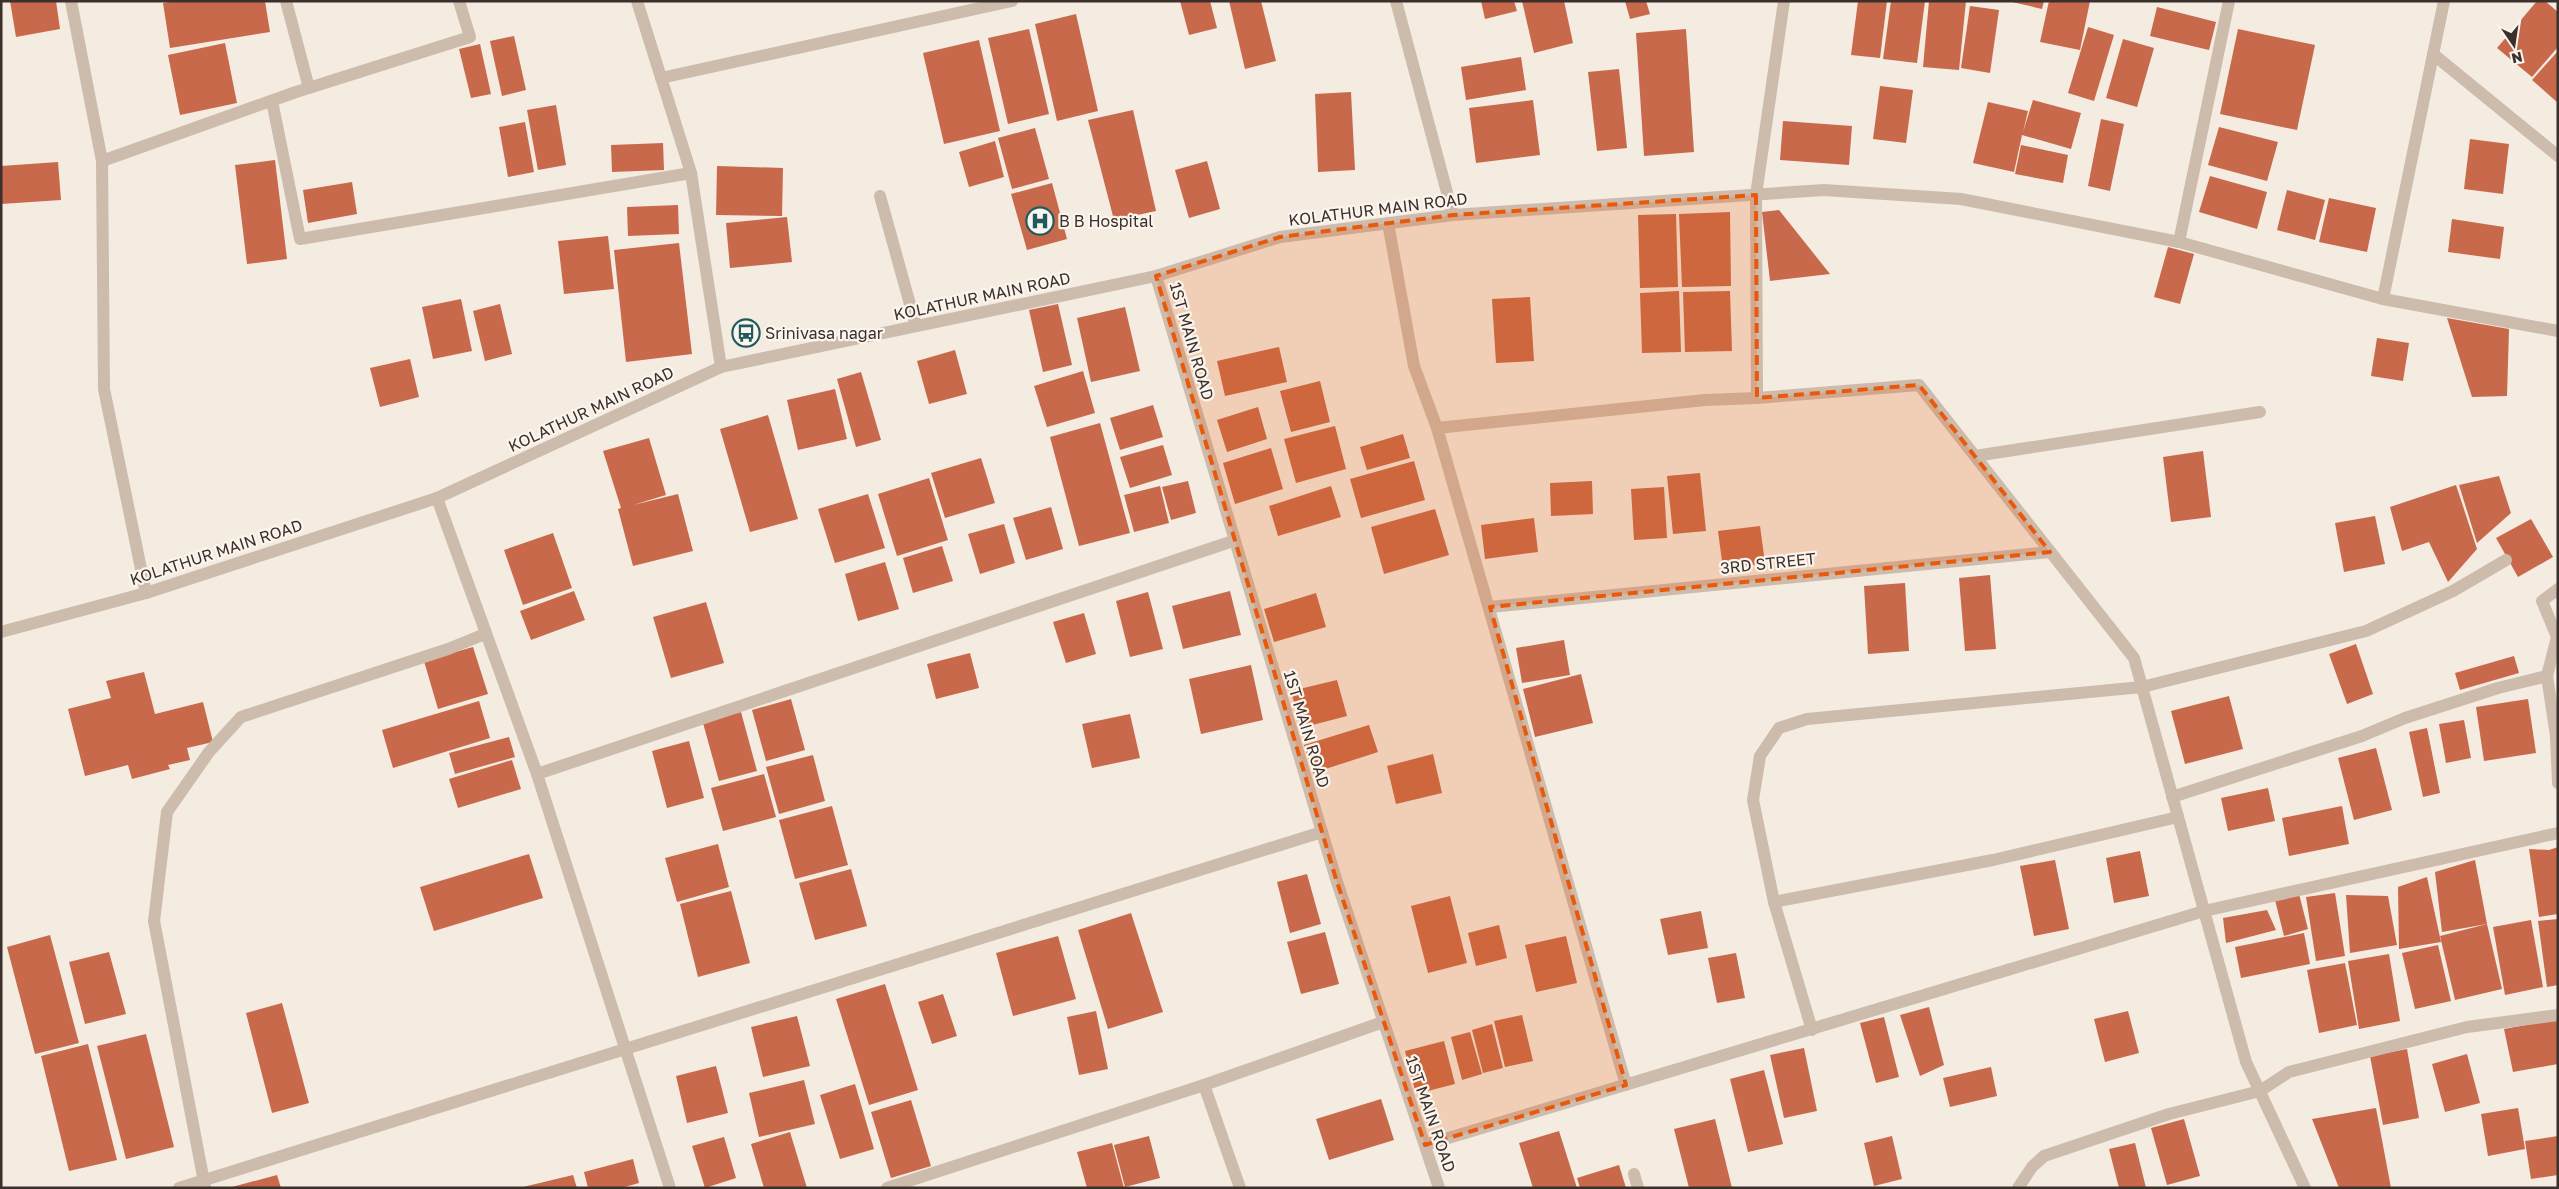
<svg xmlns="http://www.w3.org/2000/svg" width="2559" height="1189" font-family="'Golos Text',sans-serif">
  <rect width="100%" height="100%" fill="#f4ebe1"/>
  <!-- building -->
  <g fill="#c8694b">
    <path d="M10,1h46l4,28 -44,8z"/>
    <path d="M175,1h90l5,31 -100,16 -7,-45z"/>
    <path d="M1180,1h30l7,27 -28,7z"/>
    <path d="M1229,1h32l15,60 -31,8z"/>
    <path d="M1481,1h33l3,10 -32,8z"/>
    <path d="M1522,1h42l9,42 -39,10z"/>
    <path d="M1625,1h21l4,13 -20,5z"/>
    <path d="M1858,1h29l-7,57 -29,-3z"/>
    <path d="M1891,1h34l-8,62 -34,-4z"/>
    <path d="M1929,1h37l-7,69 -36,-3z"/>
    <path d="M2008,1h36l-2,8z"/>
    <path d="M2049,1h41l-10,49 -40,-8z"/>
    <path d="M2537,1h8l13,11v35l-26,30 -35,-29z"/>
    <path d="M1970,6l29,4 -9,63 -29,-5z"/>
    <path d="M2157,7l59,15 -7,28 -59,-14z"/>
    <path d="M1076,14l22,97 -41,10 -22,-97z"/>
    <path d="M2088,27l26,8 -20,66 -26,-8z"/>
    <path d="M1029,29l20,85 -41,10 -20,-86z"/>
    <path d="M1686,29l8,123 -50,4 -8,-123z"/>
    <path d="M2238,29l77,16 -18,85 -77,-16z"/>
    <path d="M514,36l12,54 -24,6 -12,-55z"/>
    <path d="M2123,39l31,9 -17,59 -31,-9z"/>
    <path d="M979,40l21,91 -56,13 -21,-91z"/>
    <path d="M225,43l12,60 -57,12 -12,-60z"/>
    <path d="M480,44l11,50 -20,4 -12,-49z"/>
    <path d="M2558,51v52l-26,-23z"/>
    <path d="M1521,57l5,33 -60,10 -5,-33z"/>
    <path d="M1619,69l8,79 -30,3 -9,-79z"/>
    <path d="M1880,86l33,4 -7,53 -33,-4z"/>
    <path d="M1351,92l4,78 -37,2 -3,-78z"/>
    <path d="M1533,100l7,55 -64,8 -7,-55z"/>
    <path d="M2033,100l48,13 -10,36 -49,-14 -8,37 -41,-9 15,-61 40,9 -5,21z"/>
    <path d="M556,105l10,60 -28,5 -11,-60z"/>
    <path d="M1133,110l23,101 -42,9 -26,-100z"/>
    <path d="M2101,119l23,5 -14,67 -22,-5z"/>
    <path d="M1783,121l69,5 -3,39 -69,-5z"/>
    <path d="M525,122l9,50 -26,5 -9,-50z"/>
    <path d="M2219,127l59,15 -11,39 -59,-16z"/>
    <path d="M1035,128l14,51 -37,10 -14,-51z"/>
    <path d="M2470,139l39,5 -6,50 -39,-5z"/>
    <path d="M995,141l9,36 -35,10 -10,-35z"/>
    <path d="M663,143l1,27 -52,2 -1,-27z"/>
    <path d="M2021,145l47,10 -5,28 -48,-9z"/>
    <path d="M275,160l12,99 -40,5 -12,-99z"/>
    <path d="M1207,161l13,48 -31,9 -14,-48z"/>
    <path d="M58,162l3,38 -60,4v-38z"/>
    <path d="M717,166l66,2 -1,48 -66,-1z"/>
    <path d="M2210,176l57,16 -10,37 -58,-17z"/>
    <path d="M352,182l5,32 -49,9 -5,-33z"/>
    <path d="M1052,183l15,56 -40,11 -16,-56z"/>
    <path d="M2287,190l38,10 -10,40 -38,-10z"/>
    <path d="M2329,198l47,10 -9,44 -48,-10z"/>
    <path d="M678,205l1,29 -51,2 -1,-29z"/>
    <path d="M1779,210l51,64 -60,7 -8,-69z"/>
    <path d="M1730,212l1,74 -49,1 -3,-73z"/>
    <path d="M1676,214l2,73 -38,1 -2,-73z"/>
    <path d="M787,217l5,45 -62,6 -4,-45z"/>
    <path d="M2452,219l52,8 -4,32 -52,-7z"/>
    <path d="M608,236l6,53 -50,5 -6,-53z"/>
    <path d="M679,243l13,111 -66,8 -12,-112z"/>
    <path d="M2168,247l26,7 -14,50 -26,-7z"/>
    <path d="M1679,291l2,61 -39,1 -2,-60z"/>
    <path d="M1730,291l2,60 -47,1 -2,-60z"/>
    <path d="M1530,297l4,64 -38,2 -4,-64z"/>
    <path d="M461,299l11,52 -39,8 -11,-52z"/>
    <path d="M500,304l12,50 -27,7 -12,-50z"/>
    <path d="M1058,304l14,61 -29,7 -14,-62z"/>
    <path d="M1125,307l15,64 -49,11 -14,-64z"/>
    <path d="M2447,318l62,11 -2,67 -35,1z"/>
    <path d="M2377,338l32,5 -6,38 -32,-5z"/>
    <path d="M1279,347l8,35 -62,14 -8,-35z"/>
    <path d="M955,350l12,44 -38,10 -12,-43z"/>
    <path d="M410,359l9,38 -39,10 -10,-39z"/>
    <path d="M1083,371l12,42 -48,14 -13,-41z"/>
    <path d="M861,372l20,68 -25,7 -19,-68z"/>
    <path d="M1320,381l10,41 -39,10 -11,-41z"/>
    <path d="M835,389l12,50 -49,11 -11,-50z"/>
    <path d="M1153,405l10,32 -43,13 -10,-32z"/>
    <path d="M1258,407l9,32 -40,13 -10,-32z"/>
    <path d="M768,415l30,104 -48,13 -30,-103z"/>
    <path d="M1100,423l30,110 -51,13 -29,-109z"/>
    <path d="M1335,426l11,43 -50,14 -12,-44z"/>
    <path d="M1403,434l7,24 -43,12 -7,-23z"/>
    <path d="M649,438l17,57 -33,10 45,-11 15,57 -60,15 -15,-57 3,-1 -18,-57z"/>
    <path d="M1163,445l9,30 -42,13 -10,-31z"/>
    <path d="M1271,448l12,41 -48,15 -12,-41z"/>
    <path d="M2203,451l8,66 -40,5 -8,-65z"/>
    <path d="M981,458l14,45 -50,15 -14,-45z"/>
    <path d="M1414,461l11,39 -64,18 -11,-39z"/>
    <path d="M1700,473l6,58 -33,3 -6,-58z"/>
    <path d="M2499,476l12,37 -34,30 -18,-58z"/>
    <path d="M929,478l19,62 -51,16 -19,-62z"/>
    <path d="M1188,481l8,32 -25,7 -9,-33z"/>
    <path d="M1592,481l1,33 -42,2 -1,-33z"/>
    <path d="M2456,485l21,64 -29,33 -19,-40 -27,9 -12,-44z"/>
    <path d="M1160,486l9,37 -35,9 -10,-37z"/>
    <path d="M1331,486l10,31 -63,19 -9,-30z"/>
    <path d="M1664,487l3,51 -33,2 -3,-51z"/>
    <path d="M868,494l17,54 -50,15 -17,-54z"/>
    <path d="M1051,507l12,42 -37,11 -13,-42z"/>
    <path d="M1435,509l14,46 -65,19 -13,-47z"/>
    <path d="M2375,516l10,48 -41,8 -9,-49z"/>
    <path d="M1534,518l4,34 -53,7 -4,-34z"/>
    <path d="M2531,519l22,38 -35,20 -22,-39z"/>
    <path d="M1004,524l11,39 -35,11 -12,-40z"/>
    <path d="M1760,526l5,37 -42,6 -5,-38z"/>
    <path d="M553,533l19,55 -49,17 -19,-55z"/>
    <path d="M942,546l11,35 -40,12 -10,-35z"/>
    <path d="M885,562l14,47 -41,12 -13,-47z"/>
    <path d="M1990,575l6,74 -31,2 -6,-73z"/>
    <path d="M1905,583l4,68 -41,3 -4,-68z"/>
    <path d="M574,591l11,29 -54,20 -11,-29z"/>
    <path d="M1230,591l11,44 -58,14 -11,-43z"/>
    <path d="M1148,592l15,57 -33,8 -14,-56z"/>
    <path d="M1316,593l10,34 -52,15 -10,-33z"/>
    <path d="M706,602l18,61 -53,15 -18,-61z"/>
    <path d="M1084,613l12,41 -30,9 -13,-41z"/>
    <path d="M1564,640l6,35 -48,8 -6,-35z"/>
    <path d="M2356,644l17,50 -26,10 -18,-50z"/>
    <path d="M473,647l15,47 -50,15 -14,-48z"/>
    <path d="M970,653l9,35 -43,11 -9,-35z"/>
    <path d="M2514,656l5,17 -59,17 -5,-17z"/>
    <path d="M1251,665l12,55 -62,14 -12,-55z"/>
    <path d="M144,672l11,42 48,-12 10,40 -26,6 3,12 -22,5 2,4 -38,10 -4,-14 -43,11 -17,-67 43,-11 -5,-17z"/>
    <path d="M1581,674l12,49 -58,14 -12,-48z"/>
    <path d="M1337,680l10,36 -46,12 -10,-37z"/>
    <path d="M2229,696l14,53 -58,15 -14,-53z"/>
    <path d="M791,699l14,51 -39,11 -14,-51z"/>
    <path d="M2528,699l8,54 -52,8 -8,-54z"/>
    <path d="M479,701l11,37 -97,30 -11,-38z"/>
    <path d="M741,712l16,59 -38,10 -16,-58z"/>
    <path d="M1130,714l10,44 -48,10 -10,-44z"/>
    <path d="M2464,720l7,38 -25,5 -7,-39z"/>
    <path d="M1369,725l9,27 -65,21 -9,-28z"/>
    <path d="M2427,728l13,65 -17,4 -14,-65z"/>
    <path d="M509,737l6,20 -60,17 -6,-21z"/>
    <path d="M689,741l15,57 -37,10 -15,-57z"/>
    <path d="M2376,748l16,62 -38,10 -16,-62z"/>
    <path d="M1433,754l9,39 -46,11 -9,-38z"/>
    <path d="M813,755l12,46 -46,13 -13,-47z"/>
    <path d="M512,760l9,29 -63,19 -9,-29z"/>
    <path d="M764,774l12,43 -53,14 -12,-43z"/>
    <path d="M2268,788l7,33 -47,10 -7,-33z"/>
    <path d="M832,806l16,59 -53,14 -16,-59z"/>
    <path d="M2342,806l7,38 -60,12 -7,-38z"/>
    <path d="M718,844l11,43 -52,15 -12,-44z"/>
    <path d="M2558,847v67l-19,3 -10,-68 20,1z"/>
    <path d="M2140,851l9,45 -35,7 -8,-45z"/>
    <path d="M529,854l14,44 -109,33 -14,-44z"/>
    <path d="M2055,860l14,69 -35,7 -14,-70z"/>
    <path d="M2475,860l12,64 -45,8 -7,-60z"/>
    <path d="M851,869l16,57 -52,14 -16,-57z"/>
    <path d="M1307,874l14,50 -31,9 -13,-51z"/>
    <path d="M2427,877l14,65 -42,7 -1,-62z"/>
    <path d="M731,891l19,72 -52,14 -18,-73z"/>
    <path d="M2335,893l10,63 -29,5 -10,-64z"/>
    <path d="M2299,894l9,35 -24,7 -9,-36z"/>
    <path d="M2346,895l42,1 9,49 -47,8z"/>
    <path d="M1450,896l17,67 -39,10 -17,-67z"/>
    <path d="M2267,910l9,20 -50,13 -3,-25z"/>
    <path d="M1701,911l7,37 -40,7 -8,-36z"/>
    <path d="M1131,913l32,99 -55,17 -30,-99z"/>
    <path d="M2558,919v66l-11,2 -9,-66z"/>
    <path d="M2531,920l12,67 -38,8 -12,-68z"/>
    <path d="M2487,924l15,65 -47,11 -15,-64z"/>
    <path d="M1499,925l8,33 -31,8 -8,-33z"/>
    <path d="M1325,932l14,52 -38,10 -14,-52z"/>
    <path d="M2304,933l6,31 -69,14 -6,-31z"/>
    <path d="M50,935l29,108 -44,11 -28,-107z"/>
    <path d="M1058,936l18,63 -63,17 -17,-63z"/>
    <path d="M1566,936l11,47 -41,9 -11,-47z"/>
    <path d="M2438,945l13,56 -36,8 -13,-56z"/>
    <path d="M109,952l17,62 -41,10 -16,-62z"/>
    <path d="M1736,953l9,45 -28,5 -9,-45z"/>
    <path d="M2389,954l11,67 -41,8 -11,-68z"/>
    <path d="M2345,963l12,62 -38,8 -12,-63z"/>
    <path d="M885,984l33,106 -49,15 -33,-106z"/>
    <path d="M943,994l14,42 -25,8 -14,-42z"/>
    <path d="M282,1003l27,100 -37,10 -26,-100z"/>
    <path d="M1929,1007l15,58 -24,11 -20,-61z"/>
    <path d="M1096,1011l12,58 -29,6 -12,-58z"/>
    <path d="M2128,1011l11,42 -34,9 -11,-43z"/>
    <path d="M1522,1015l11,46 -28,6 -11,-46z"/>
    <path d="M797,1016l13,50 -47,11 -12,-50z"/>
    <path d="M1884,1017l15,60 -23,6 -16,-60z"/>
    <path d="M2558,1019v45l-45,8 -9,-43z"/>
    <path d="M1492,1024l11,44 -20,5 -11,-43z"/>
    <path d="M1470,1032l12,42 -20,6 -11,-43z"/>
    <path d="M146,1034l28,113 -48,12 -29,-113z"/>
    <path d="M1444,1041l11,43 -39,10 -11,-43z"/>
    <path d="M88,1044l29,116 -48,11 -28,-115z"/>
    <path d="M1804,1048l13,63 -33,7 -14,-63z"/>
    <path d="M2407,1049l12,69 -36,7 -13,-69z"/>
    <path d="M2467,1054l13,49 -35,9 -13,-48z"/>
    <path d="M716,1066l12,47 -41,10 -11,-47z"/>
    <path d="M1991,1067l6,29 -47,11 -7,-29z"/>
    <path d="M1764,1070l19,74 -35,8 -18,-73z"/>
    <path d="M804,1080l11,44 -56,13 -10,-44z"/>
    <path d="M855,1084l19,65 -34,10 -20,-64z"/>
    <path d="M1381,1099l13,41 -65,20 -13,-41z"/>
    <path d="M911,1100l20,66 -40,12 -20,-66z"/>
    <path d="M2376,1108l15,80h-52l-27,-69z"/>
    <path d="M2518,1108l7,41 -37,7 -7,-42z"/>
    <path d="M1715,1119l17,69h-43l-15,-59z"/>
    <path d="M2184,1119l16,57 -33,9 -16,-57z"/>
    <path d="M1559,1131l18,57h-44l-14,-45z"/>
    <path d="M790,1132l17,56h-43l-13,-44z"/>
    <path d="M1149,1136l11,42 -35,9 -11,-42z"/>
    <path d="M1892,1136l10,43 -28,7 -10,-43z"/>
    <path d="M2558,1136v39l-27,4 -6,-38z"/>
    <path d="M724,1137l12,41 -31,10 -13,-42z"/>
    <path d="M1112,1143l12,45h-37l-10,-36z"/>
    <path d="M2135,1143l11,45h-27l-10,-39z"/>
    <path d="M633,1159l6,24 -18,5h-33l-4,-16z"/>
    <path d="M1619,1165l7,23h-46l-3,-10z"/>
    <path d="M277,1175l4,13h-49v-1z"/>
    <path d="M573,1175l4,13h-54v-1z"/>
  </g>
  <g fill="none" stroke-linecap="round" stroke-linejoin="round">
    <!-- minor -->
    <g stroke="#cdbbac" stroke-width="12">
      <path d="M286,1l23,87"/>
      <path d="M637,1l54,172 30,194"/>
      <path d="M1396,1l57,214"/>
      <path d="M2433,54l125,102"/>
      <path d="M661,78l351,-77"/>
      <path d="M272,101l28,138 391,-66"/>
      <path d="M102,161l194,-69 174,-55 -11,-36"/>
      <path d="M1756,195l28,-194"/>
      <path d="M880,196l36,130"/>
      <path d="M1388,223l26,143 23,62 268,-28 52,-2"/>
      <path d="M2179,242l50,-241"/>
      <path d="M2383,299l175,32"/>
      <path d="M1437,428l189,657"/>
      <path d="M1975,456l285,-44"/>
      <path d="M2558,589l-16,12 15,36 -10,39 9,60 2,47"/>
      <path d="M1490,607l560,-55"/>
      <path d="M537,774l696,-233"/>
      <path d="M2172,797l190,-61 43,-18 93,-30 49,-12"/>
      <path d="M1774,902l219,-42 185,-43"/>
      <path d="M1812,1030l-38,-128 -21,-102 7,-44 19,-28 28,-9 335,-32 224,-56 87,-40 53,-31"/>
      <path d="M1204,1085l36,103"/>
      <path d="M1425,1145l779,-234 354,-78"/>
      <path d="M1634,1174l4,14"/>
      <path d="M205,1187l-51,-266 13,-109 42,-60 32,-35 207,-68 37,-15"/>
      <path d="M179,1188l1143,-356"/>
      <path d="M887,1188l317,-103 179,-63"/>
      <path d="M2018,1188l14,-21 12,-11 125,-42 91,-23 29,-19 178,-45 91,-12"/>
    </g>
    <!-- tertiary -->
    <g stroke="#cdbbac" stroke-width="12">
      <path d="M71,1l31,160 2,228 42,204"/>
      <path d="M1756,195l1,203 162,-13 215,273 112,404 59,126"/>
      <path d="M1156,276l180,603 103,309"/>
      <path d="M437,498l100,276 133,414"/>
      <path d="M1,632l145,-39 291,-95 284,-131 435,-91 124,-39 173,-22 371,-25 137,9 218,43 204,57 61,-298"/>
    </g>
  </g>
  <!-- marked area -->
  <path fill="#e8590c" fill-opacity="0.2" stroke="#e8590c" stroke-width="4" stroke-dasharray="10 6" stroke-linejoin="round" d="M1756,195l1,203 162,-13 131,167 -560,55 136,478 -201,60 -89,-266 -180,-603 124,-39 173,-22z"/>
  <!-- icons -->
  <defs>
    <g id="hospital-ring" transform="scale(1.4375)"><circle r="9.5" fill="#fbf5ee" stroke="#1f5a5e" stroke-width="1.5"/><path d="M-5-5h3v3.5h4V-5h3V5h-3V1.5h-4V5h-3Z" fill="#1f5a5e"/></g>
    <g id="bus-ring" transform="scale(1.4375)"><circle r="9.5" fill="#fbf5ee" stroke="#1f5a5e" stroke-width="1.5"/><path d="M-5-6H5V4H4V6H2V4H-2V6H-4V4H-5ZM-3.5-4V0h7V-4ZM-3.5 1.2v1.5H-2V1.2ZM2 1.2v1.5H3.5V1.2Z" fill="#1f5a5e"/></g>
  </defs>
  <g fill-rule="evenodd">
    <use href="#hospital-ring" x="1040" y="221"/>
    <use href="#bus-ring" x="746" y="333"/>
  </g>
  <g text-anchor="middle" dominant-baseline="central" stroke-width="4.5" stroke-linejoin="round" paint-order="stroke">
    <!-- street labels -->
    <g font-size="16" fill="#3b302b" stroke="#fbf5ee">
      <text transform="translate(1378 209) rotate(-7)">KOLATHUR MAIN ROAD</text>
      <text transform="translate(982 296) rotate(-12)">KOLATHUR MAIN ROAD</text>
      <text transform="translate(1192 341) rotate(74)">1ST MAIN ROAD</text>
      <text transform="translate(591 409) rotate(-25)">KOLATHUR MAIN ROAD</text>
      <text transform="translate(216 552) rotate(-18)">KOLATHUR MAIN ROAD</text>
      <text transform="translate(1768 563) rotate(-6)">3RD STREET</text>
      <text transform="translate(1307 729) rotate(73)">1ST MAIN ROAD</text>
      <text transform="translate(1431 1114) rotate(71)">1ST MAIN ROAD</text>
    </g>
    <!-- poi labels -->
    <g font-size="16" fill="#3b302b" stroke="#fbf5ee" text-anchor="start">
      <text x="1059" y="221">B B Hospital</text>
      <text x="765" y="333">Srinivasa nagar</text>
    </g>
  </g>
  <!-- border -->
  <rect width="2559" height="1189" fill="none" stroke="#3b302b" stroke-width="5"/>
  <!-- north arrow -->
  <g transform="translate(2514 45) rotate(167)" stroke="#fbf5ee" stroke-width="4" paint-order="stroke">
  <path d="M0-4L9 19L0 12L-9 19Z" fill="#3b302b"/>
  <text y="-8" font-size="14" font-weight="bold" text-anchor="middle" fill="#3b302b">N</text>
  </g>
</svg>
